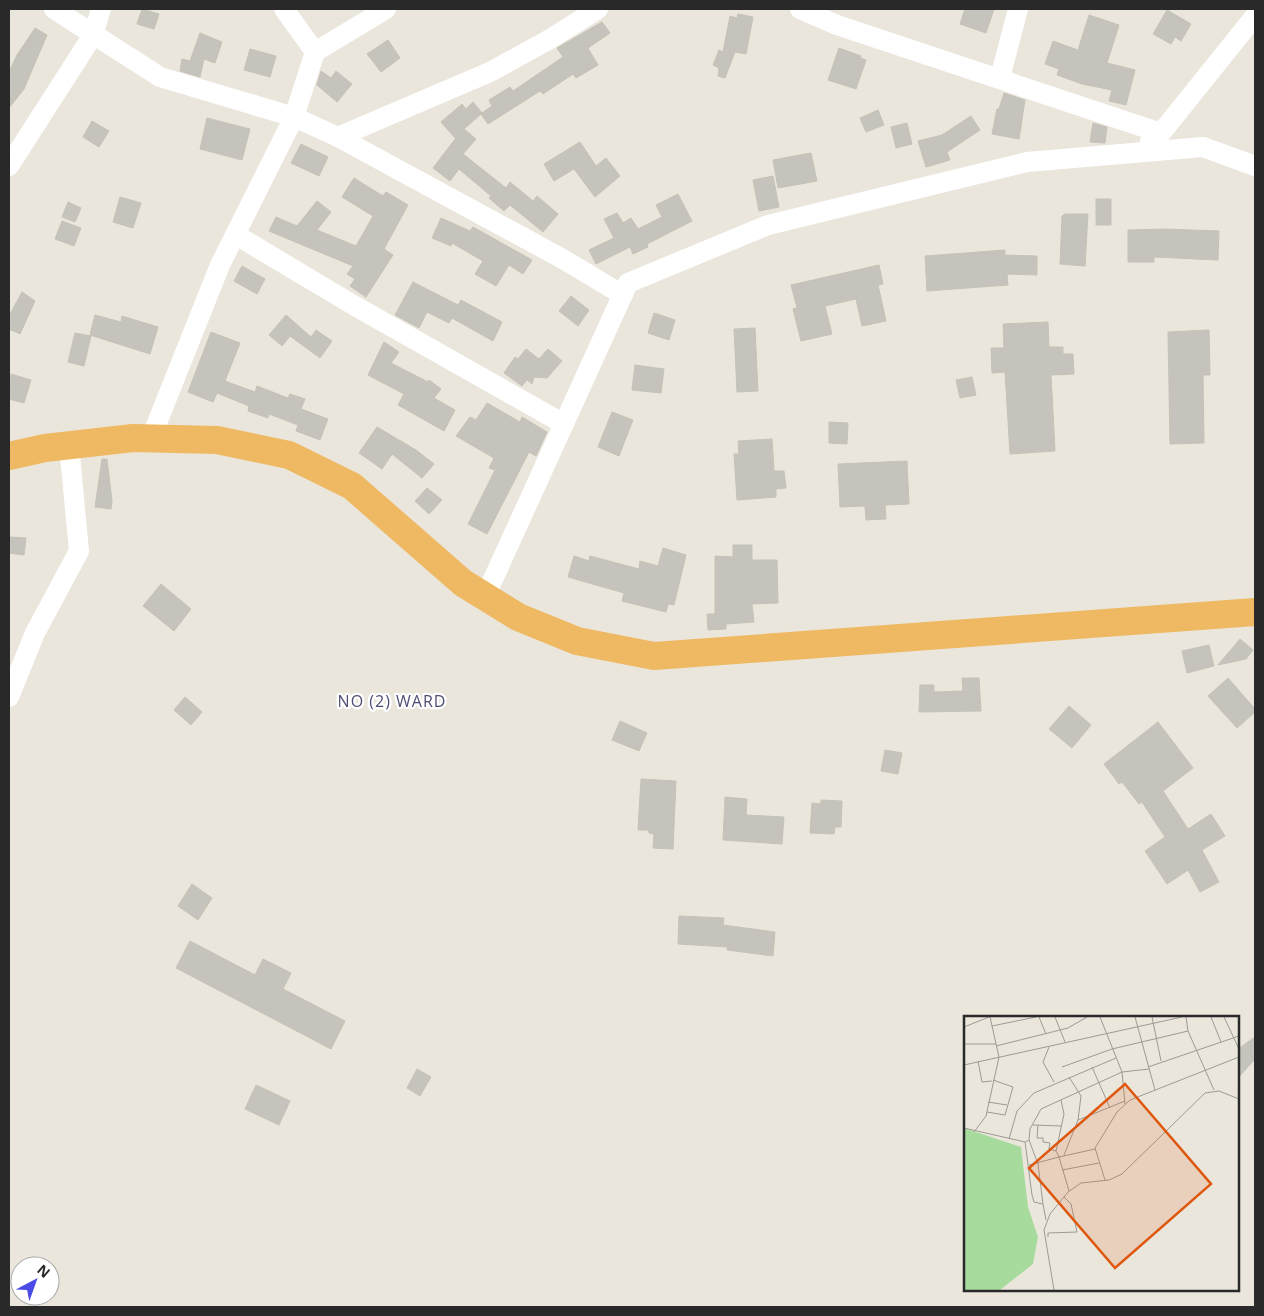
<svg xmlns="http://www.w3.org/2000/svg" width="1264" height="1316" font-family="'Open Sans',sans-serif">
  <rect width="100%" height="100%" fill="#eae6dc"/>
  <!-- building -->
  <g fill="#c5c3bb" stroke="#c5c2b6">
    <path d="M142,9l17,5 -5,15 -17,-5z"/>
    <path d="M965,9h29l-8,24 -26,-9z"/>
    <path d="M1167,10l24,14 -10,17 -6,-4 -4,7 -18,-10z"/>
    <path d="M738,14l15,3 -7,37 -11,-2 -10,26 -7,-2 1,-8 -6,-3 6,-15 4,2 7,-36 7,2z"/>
    <path d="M1089,15l30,10 -12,38 28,7 -9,35 -17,-4 3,-11 -30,-6 -25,-9 2,-6 -14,-5 8,-23 25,9z"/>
    <path d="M602,22l8,11 -22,15 10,17 -22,13 -3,-4 -30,20 -3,-3 -52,33 -7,-10 -17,15 12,10 -13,15 43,34 4,-6 23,19 4,-5 21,18 -15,18 -33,-27 -6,6 -15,-13 2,-2 -32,-27 -9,12 -17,-13 26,-34 -4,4 -14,-16 21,-18 4,5 7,-7 9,11 10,-7 -3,-6 21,-13 3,4 50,-34 -6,-9z"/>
    <path d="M35,28l12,7 -23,54 -15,19v-36l8,-17z"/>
    <path d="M200,33l22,9 -7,21 -11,-4 -4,18 -20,-6 2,-12 8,2z"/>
    <path d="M388,40l12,18 -19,14 -14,-18z"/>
    <path d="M839,48l22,8 -1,2 6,2 -10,29 -28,-9z"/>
    <path d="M250,49l26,7 -6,21 -26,-7z"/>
    <path d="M321,71l10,7 5,-7 16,13 -15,18 -20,-17z"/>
    <path d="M1004,93l21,7 -6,39 -27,-5 5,-25h2z"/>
    <path d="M878,110l6,15 -18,7 -6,-14z"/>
    <path d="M971,116l9,14 -33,22 3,8 -24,7 -8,-26 24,-6z"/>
    <path d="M207,118l43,11 -8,31 -42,-11z"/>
    <path d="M92,121l17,10 -10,16 -16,-10z"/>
    <path d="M907,123l5,21 -16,4 -5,-21z"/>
    <path d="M1093,123l14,4 -2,16 -15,-1z"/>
    <path d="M580,142l16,24 10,-8 14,18 -25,21 -21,-28 -20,12 -10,-17z"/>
    <path d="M301,144l27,13 -9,19 -28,-13z"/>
    <path d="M811,153l6,28 -39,7 -5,-28z"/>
    <path d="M773,176l6,31 -20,4 -6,-31z"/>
    <path d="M354,178l29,18 3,-4 22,13 -24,44 9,6 -27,42 -16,-11 5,-7 -8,-5 6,-8 -84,-35 7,-14 21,9 20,-25 14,11 -14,18 39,16 17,-30 -31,-19z"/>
    <path d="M678,194l14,27 -45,23 1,3 -15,7 -3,-7 -34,17 -7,-14 25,-12 -10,-19 13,-6 6,10 8,-5 7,11 24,-12 -6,-12z"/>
    <path d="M120,197l21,6 -8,25 -20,-6z"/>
    <rect x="1096" y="199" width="15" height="26"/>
    <path d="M68,202l13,6 -6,14 -13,-5z"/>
    <path d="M1065,214h23l-3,52 -25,-2 2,-48z"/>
    <path d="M441,218l29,13 3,-4 59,33 -9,14 -14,-9 -13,21 -21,-12 8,-13 -31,-18 -1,3 -19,-8z"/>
    <path d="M62,221l19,7 -7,18 -19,-7z"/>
    <path d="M1164,229l55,2 -1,29 -64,-3v5h-26v-32z"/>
    <path d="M1005,250v5l32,1v19l-30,-1 1,11 -81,6 -2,-35z"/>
    <path d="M879,265l4,19 -5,1 8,36 -24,5 -6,-27 -31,7 7,28 -31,7 -8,-32 4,-1 -6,-23z"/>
    <path d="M242,266l23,13 -8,15 -23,-13z"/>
    <path d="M413,282l45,23 3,-5 41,22 -9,19 -41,-23 -3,5 -22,-11 -8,16 -24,-13z"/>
    <path d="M22,292l13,9 -15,33 -11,-5v-13z"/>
    <path d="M571,296l18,14 -11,16 -19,-15z"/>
    <path d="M654,313l21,7 -6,20 -21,-7z"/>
    <path d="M95,315l26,7 1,-6 36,11 -8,27 -60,-19z"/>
    <path d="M286,315l25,22 5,-7 16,11 -12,17 -30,-22 -8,10 -13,-11z"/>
    <path d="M1048,322l1,25h14v7h10l1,20 -23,1 4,76 -45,3 -5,-82 -13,1 -1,-25h13l-1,-24z"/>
    <path d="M755,328l3,63 -21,1 -3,-63z"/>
    <path d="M1209,330l1,45h-7l1,68 -34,1 -2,-112z"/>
    <path d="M211,332l29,11 -15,38 30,11 2,-6 31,12 2,-4 15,5 -4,10 27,10 -8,21 -24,-9 2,-6 -29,-11 -1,4 -20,-7 1,-5 -32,-13 -4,9 -25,-10z"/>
    <path d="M75,333l16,3 -7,30 -16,-4z"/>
    <path d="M384,342l15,10 -8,11 37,19 1,-2 12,9 -7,9 21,12 -11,21 -46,-26 6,-11 -36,-19z"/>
    <path d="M526,349l13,10 9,-10 14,12 -15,17 -13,-1 -2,7 -5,-4 -5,6 -18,-13 11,-16 3,2z"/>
    <path d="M635,365l29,4 -3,24 -29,-3z"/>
    <path d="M11,374l20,6 -7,23 -15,-4z"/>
    <path d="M972,377l4,18 -16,3 -4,-18z"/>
    <path d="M487,403l33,19 2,-5 25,15 -11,24 -7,-4 -42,82 -19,-10 27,-54 -6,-2 5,-10 -38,-22 14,-19 6,3z"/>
    <path d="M612,412l21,8 -14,36 -21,-9z"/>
    <path d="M829,422l19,1 -1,21 -18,-1z"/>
    <path d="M377,427l39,23 18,14 -12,14 -30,-24 -10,15 -23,-16z"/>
    <path d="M772,439l2,32h10l2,17 -10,1v8l-39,3 -3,-46h5l-1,-13z"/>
    <path d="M102,459h5l5,42 -1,8 -16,-2z"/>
    <path d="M907,461l2,43 -24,1 1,14 -20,1 -1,-14 -25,1 -2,-43z"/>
    <path d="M427,488l15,12 -13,14 -14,-13z"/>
    <path d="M9,537l17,1 -2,17 -15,-2z"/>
    <path d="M733,545h19v15h25l1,43 -26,1 2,18 -28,2v5l-18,1 -1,-16h8v-58l18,1z"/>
    <path d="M663,548l23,7 -12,50 -6,-1 -2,8 -44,-11 2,-8 -56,-16 6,-21 15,5 1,-5 49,13 1,-8 18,5z"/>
    <path d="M161,584l30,25 -17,22 -31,-25z"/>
    <path d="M1240,639l13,11 -7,9 -28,6z"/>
    <path d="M1209,645l5,21 -27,7 -5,-22z"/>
    <path d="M962,678h17l2,33 -62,1 1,-27h14v7l29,-1z"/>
    <path d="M1228,678l27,31v3l-18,16 -29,-32z"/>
    <path d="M185,697l17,15 -11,13 -17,-15z"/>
    <path d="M1069,706l22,19 -19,23 -23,-19z"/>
    <path d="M620,721l27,12 -8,18 -27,-11z"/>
    <path d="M1158,722l35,46 -30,23 25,38 23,-15 14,22 -23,14 17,32 -19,10 -12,-22 -21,14 -22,-33 20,-14 -23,-35 -3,2 -17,-22 -3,2 -15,-20z"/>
    <path d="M885,750l17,3 -4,21 -17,-3z"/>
    <path d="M641,779l35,2 -3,68 -20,-1 1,-14 -5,-1 -1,-3h-10z"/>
    <path d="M725,797l22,2 -1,16 38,2 -2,27 -59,-4z"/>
    <path d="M821,800l21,1 -1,26h-6l-1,7 -24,-1 2,-30 9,1z"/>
    <path d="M192,884l20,14 -14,22 -20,-14z"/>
    <path d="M679,916l45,2 -1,7 52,7 -2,24 -46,-6v-3l-49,-3z"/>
    <path d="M190,941l65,34 8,-16 28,14 -8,16 62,32 -14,28 -155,-81z"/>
    <path d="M1255,1037v22l-17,19v-29z"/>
    <path d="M417,1069l14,8 -11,19 -13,-8z"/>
    <path d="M256,1085l34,16 -11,24 -34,-16z"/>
  </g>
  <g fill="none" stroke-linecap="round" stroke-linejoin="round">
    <!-- street -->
    <g stroke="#fff" stroke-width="20">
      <path d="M54,9l106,68 134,40 -74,148 -69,173"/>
      <path d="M284,9l31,43"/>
      <path d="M386,9l-71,43 -21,65 44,20 223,121 62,37"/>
      <path d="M800,9l37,16 324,108"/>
      <path d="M1000,78l18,-69"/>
      <path d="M338,137l152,-65 60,-33 48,-30"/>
      <path d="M1150,141l11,-8 94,-117"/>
      <path d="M9,166l84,-131 8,-26"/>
      <path d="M236,235l119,71 209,118"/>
      <path d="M485,597l143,-314 140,-58 259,-63 176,-15 52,19"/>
      <path d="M9,697l26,-64 44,-82 -10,-106"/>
    </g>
    <!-- highway -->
    <path stroke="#eeb962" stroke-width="28" d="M9,456l36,-8 88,-10 84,2 72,15 63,31 111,97 55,34 59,24 77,15 601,-44"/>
  </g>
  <g text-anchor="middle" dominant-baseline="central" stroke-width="4.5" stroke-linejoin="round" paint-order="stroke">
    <!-- quarter labels -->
    <g font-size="16" letter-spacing="1" fill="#4e4e75" stroke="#fff">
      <text x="392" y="701">NO (2) WARD</text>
    </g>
  </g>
  <!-- overview -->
  <g transform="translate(964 1016)">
    <rect width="275" height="275" fill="#eae6dc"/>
    <path d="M0,112l57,19 7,60 10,30 -5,27 -33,26h-36z" fill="#a7db9d"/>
    <path fill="none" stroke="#9d9a94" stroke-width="1" d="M75,1l7,17M91,1l10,25M136,1l22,55 3,32M171,1l20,73M188,1l9,44M222,1l2,14 26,59M247,1l10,25M260,1l15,32M28,10l44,-9M0,11l25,-10M0,28h32M32,30l72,-18 19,-11M85,31l-6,15 11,20M14,45l4,21 10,-1M0,49l218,-48M98,51l50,-18 76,-18M128,51l18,41M184,51l91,-31M105,61l12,19 -3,24M97,84l3,14 -8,37 3,6 36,-8M24,86l19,3M23,96l18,3 8,-28 -20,-7M69,109l29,1M74,109l-1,13h6v4l7,1 -1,6 7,2M0,112l61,14M10,116l12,-16 13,-59 -9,-40M45,123l8,-28 17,-18 82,-35M65,124l9,24 5,40M100,139l14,-35 47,-19M65,149l30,-8 10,34M98,154l37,-7M141,164l-10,-32 22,-36 13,-12 109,-43M82,204l-3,-16 -9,-2 -2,-7 -7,-53 4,-2 1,-11 11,-20 81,-37 27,-3M84,221v-4l29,-1 -6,-28 -7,-7M90,274l-10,-60 6,-16 18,-22 13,-9 28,-3 13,-6 83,-81 14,-2 20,8"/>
    <path fill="#de570d" fill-opacity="0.15" stroke="#de570d" stroke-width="2.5" d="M161,68l86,100 -96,84 -86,-100z"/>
    <rect width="275" height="275" fill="none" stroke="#292929" stroke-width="2.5"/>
  </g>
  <!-- border -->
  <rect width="1264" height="1316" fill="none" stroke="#292929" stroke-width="20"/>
  <!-- north arrow -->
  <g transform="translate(35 1281) rotate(41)"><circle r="24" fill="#ffffff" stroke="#a9a9a9"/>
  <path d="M0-4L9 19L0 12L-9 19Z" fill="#4b4be8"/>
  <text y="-8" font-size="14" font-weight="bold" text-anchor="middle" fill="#292929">N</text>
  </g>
</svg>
